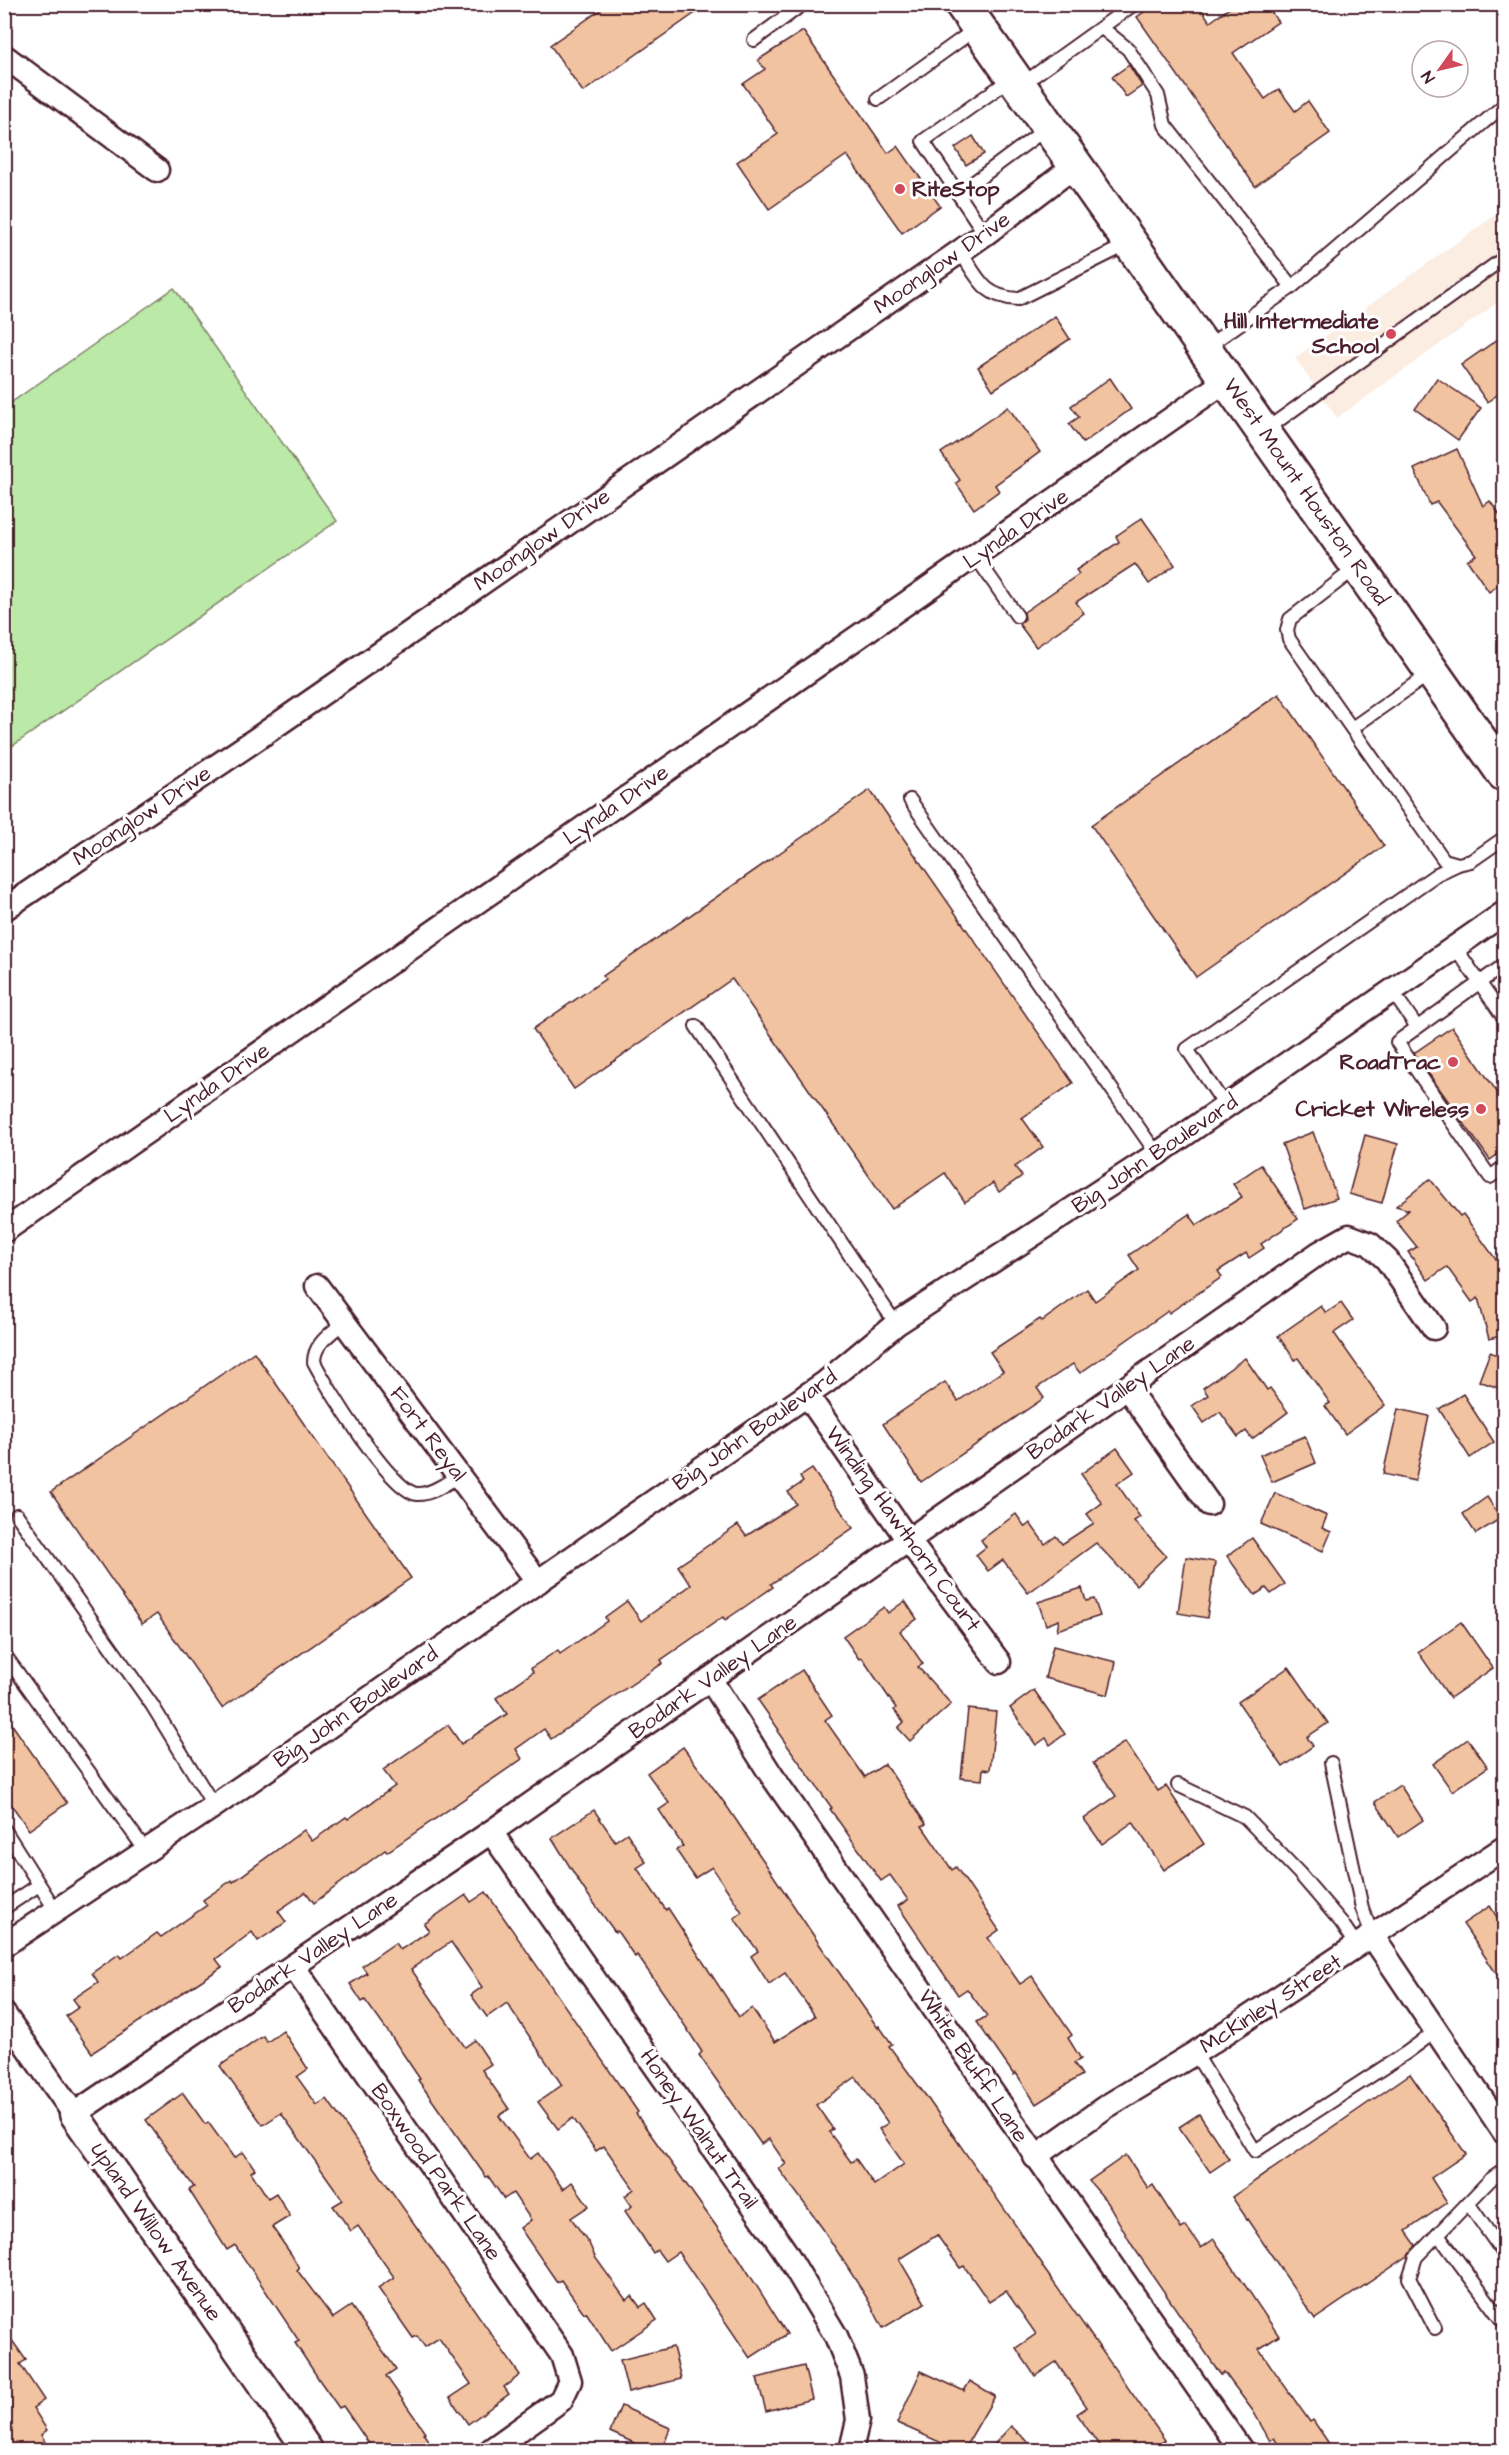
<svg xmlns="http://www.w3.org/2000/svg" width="1509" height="2455" font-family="'Architects Daughter',sans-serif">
  <rect width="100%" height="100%" fill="#fff"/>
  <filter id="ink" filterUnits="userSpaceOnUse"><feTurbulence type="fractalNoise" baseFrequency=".0167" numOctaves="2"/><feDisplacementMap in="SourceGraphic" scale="12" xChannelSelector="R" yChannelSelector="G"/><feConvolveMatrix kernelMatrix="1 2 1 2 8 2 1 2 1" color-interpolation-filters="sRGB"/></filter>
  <g filter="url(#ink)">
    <!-- built -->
    <path fill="#fbede2" d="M1504,209v89l-167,120 -42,-60z"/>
    <!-- green -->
    <path fill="#bae9a8" stroke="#82846a" stroke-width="1.5" d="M174,288l163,233 -332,230v-344z"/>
    <!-- building -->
    <g fill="#f1c3a0" stroke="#4a1f2b" stroke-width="1.5" fill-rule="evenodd">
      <path d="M609,4h99l-125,88 -33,-47z"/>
      <path d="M1155,4h43l12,18 25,-18h31l12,18 -45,31 32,46 14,-10 16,22 13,-10 22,32 -75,53 -118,-169z"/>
      <path d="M803,31l85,122 10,-7 42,60 -38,27 -55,-78 -78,54 -32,-47 41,-28 -35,-50 22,-15 -7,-9z"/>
      <path d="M1129,65l13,21 -16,11 -14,-20z"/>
      <path d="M973,136l11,18 -18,11 -11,-17z"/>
      <path d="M1055,316l15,23 -77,51 -15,-23z"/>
      <path d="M1504,335v55l-17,12 -26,-37z"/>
      <path d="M1110,378l21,31 -48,34 -14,-19 10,-7 -8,-11z"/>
      <path d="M1437,378l44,30 -23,32 -43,-31z"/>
      <path d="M1008,407l32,45 -45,33 4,6 -25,18 -18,-26 4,-3 -19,-27z"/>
      <path d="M1457,449l26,57 7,-5 14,20v60l-15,11 -22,-32 9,-5 -39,-53 -7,3 -16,-36z"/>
      <path d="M1142,518l33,47 -26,19 -14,-20 -59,38 8,11 -48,34 -17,-23 6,-5 -1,-7 55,-38 -3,-4 43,-28 -3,-6z"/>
      <path d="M1279,694l105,152 -188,131 -105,-152z"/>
      <path d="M870,790l203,293 -51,35 21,29 -28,20 7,9 -23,16 -6,-9 -28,19 -20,-29 -53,36 -160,-230 -158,110 -41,-60 72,-50 -2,-3z"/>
      <path d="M1452,1027l52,75v48l-14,10 -76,-107z"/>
      <path d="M1313,1132l24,66 -32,11 -23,-65z"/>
      <path d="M1365,1135l33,9 -16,59 -33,-9z"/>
      <path d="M1261,1165l37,54 -37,25 3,4 -15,10 -3,-5 -28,18 4,6 -53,36 -1,-2 -88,62 -7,-9 -36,24 7,10 -123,84 -38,-58 62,-42 13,19 45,-30 -13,-19 50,-33 2,2 45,-32 8,12 44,-31 -10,-15 60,-41 8,11 45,-28 -9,-13z"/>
      <path d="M1430,1179l30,37 3,-2 34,47 7,-5v79l-15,4 -11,-41 -6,4 -25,-35 -19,13 -20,-28 9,-5 -21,-26 13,-11 -13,-4z"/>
      <path d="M1341,1303l12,17 -19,13 51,72 -40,29 -20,-28 5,-3 -32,-45 -3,2 -17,-24 43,-30 5,7z"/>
      <path d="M254,1352l157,226 -189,130 -65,-94 -15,10 -91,-132z"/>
      <path d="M1490,1352l14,6v32l-25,-9z"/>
      <path d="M1245,1358l22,32 3,-2 18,24 -36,27 -6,-8 -8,6 -18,-25 -16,11 -12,-17 16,-11 -5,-7z"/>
      <path d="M1463,1394l31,48 -24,16 -31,-49z"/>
      <path d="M1398,1409l31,7 -14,65 -32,-7z"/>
      <path d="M1305,1436l11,27 -44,19 -12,-27z"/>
      <path d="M1117,1448l17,24 -17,12 23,33 -6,4 32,35 -30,29 -40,-42 -68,50 -25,-33 -15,11 -12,-16 10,-8 -5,-7 35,-26 9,13 5,-4 15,21 11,-8 6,8 32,-21 -7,-9 15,-11 -21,-29z"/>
      <path d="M812,1469l41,59 -82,56 2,3 -30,21 -18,12 -2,-3 -62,43 2,3 -112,76 -7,-10 -28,20 6,10 -135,93 -2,-2 -71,53 -8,-11 -28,19 8,11 -28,19 -6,-9 -36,27 6,8 -130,86 -26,-37 13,-9 -6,-8 25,-17 -6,-9 27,-19 3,4 35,-25 4,4 46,-32 -4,-5 29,-20 1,2 71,-52 8,11 34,-24 2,2 47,-33 -12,-16 65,-45 13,19 46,-30 -11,-16 37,-26 -2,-4 27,-18 2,4 47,-33 -2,-4 22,-16 14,20 50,-36 -13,-19 60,-41 8,11 50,-32 -8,-12 15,-10 -3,-5z"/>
      <path d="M1275,1493l52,23 -5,12 9,4 -8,19 -62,-27z"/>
      <path d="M1487,1497l14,21 -25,16 -13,-20z"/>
      <path d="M1252,1538l33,46 -14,10 -5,-6 -11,7 -28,-39z"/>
      <path d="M1186,1557l29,5 -8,56 -29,-5z"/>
      <path d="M1082,1588l4,13 8,-2 6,17 -43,14 2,-10 -13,5 -8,-23z"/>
      <path d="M905,1601l12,18 -17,12 23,33 -5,3 33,37 -41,37 -12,-13 6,-6 -10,-12 2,-2 -34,-50 -3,1 -16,-23 41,-29 4,6z"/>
      <path d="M1461,1622l32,46 -43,30 -32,-46z"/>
      <path d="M1053,1646l63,16 -8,33 -63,-17z"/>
      <path d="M1289,1667l39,56 -21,14 6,9 -30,21 -45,-65z"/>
      <path d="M802,1670l30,45 -7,5 40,57 20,-13 41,60 -4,2 30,44 4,-3 43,63 -11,8 32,46 12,-8 40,59 -4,3 13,21 -7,4 8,12 -46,29 -20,-31 -2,2 -37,-53 10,-6 -20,-27 -9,6 -60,-89 10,-6 -18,-25 -9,6 -51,-72 2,-1 -55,-77 2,-1 -21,-30z"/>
      <path d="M1034,1690l31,44 -15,11 -4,-7 -10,7 -26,-37z"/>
      <path d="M968,1709l28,3 -6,58 -7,-1 -1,11 -21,-2z"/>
      <path d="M4,1713l63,90 -38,27 -25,-36z"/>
      <path d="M1468,1739l20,28 -36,24 -19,-27z"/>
      <path d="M1125,1742l33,49 8,-5 38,58 -40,26 -31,-48 -31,22 -18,-25 32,-23 -23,-33z"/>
      <path d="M683,1747l43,58 96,143 56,80 1,-2 13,18 -3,2 37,50 117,169 -1,1 123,174 -15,11h-47l-26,-37 10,-7 -31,-45 -21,14 -19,-28 20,-14 -30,-43 -17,11 -25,-36 -4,2 -23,-33 -38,24 26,44 -42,25 -16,-30 -44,-69 -44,-60 7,-5 -17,-25 -8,5 -62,-89 3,-3 -35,-54 -30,-43 -2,2 -18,-26 -2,1 -32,-44 -31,-50 42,-28 21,31 12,-8 19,29 -9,6 29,42 2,-2 71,109 13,-9 23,34 40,-26 -30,-43 -16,11 -18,-28 7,-5 -24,-33 8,-6 -30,-45 -17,11 -19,-28 7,-4 -24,-36 10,-7 -22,-30zM856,2077l32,46 -9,6 25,35 -30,21 -18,-26 -5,3 -22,-30 4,-3 -17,-24z"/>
      <path d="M1400,1785l23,35 -25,17 -23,-35z"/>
      <path d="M486,1892l152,220 -2,2 103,144 48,76 -37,24 -72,-106 -13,9 -8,-11 -4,3 -11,-17 -17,-25 7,-5 -7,-10 9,-7 -30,-43 -8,5 -23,-33 -15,11 -20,-27 24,-17 -55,-82 -20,14 -16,-22 11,-8 -31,-45 -40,27 54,78 10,-7 16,24 -9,6 27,39 -10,7 31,43 8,-6 25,36 9,-7 17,24 -18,12 18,25 6,14 31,43 6,-4 8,11 6,-4 11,17 -46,31 -25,-39 -2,1 -23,-33 -4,2 -37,-54 11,-8 -18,-27 -9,6 -16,-23 -2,1 -68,-97 2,-1 -29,-43 -26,-36 -3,2 -12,-18 17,-11 -5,-7 33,-23 5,7 29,-19 -5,-7 42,-29 5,7z"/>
      <path d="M1490,1906l7,11 7,-5v73l-41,-61z"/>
      <path d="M283,2031l25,38 -11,8 20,28 10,-6 193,276 -16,12 5,7 -41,30 -18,-26 21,-14 -32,-46 -14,9 -8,-11 -4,2 -35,-50 16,-11 -36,-51 -7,5 -18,-25 10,-6 -62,-87 -18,12 -43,-59 43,-30 4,6z"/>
      <path d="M1410,2074l56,80 -35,24 16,25 -41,28 10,14 -8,11 -93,63 -83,-122z"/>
      <path d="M183,2093l22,31 3,-2 26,36 9,-6 12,17 -4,3 17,26 8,-5 14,23 -18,11 19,27 8,14 -2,2 36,48 18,-12 45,63 -10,7 39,56 -2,1 12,18h-61l-31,-45 -4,2 -19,-27 -25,-38 4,-2 -64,-96 -8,5 -38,-60 5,-3 -48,-67z"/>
      <path d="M1199,2114l30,45 -19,13 -31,-45z"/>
      <path d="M1126,2155l22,33 5,-3 28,44 5,-3 15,22 13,-9 65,97 -20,13 51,73 3,-2 21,31h-51l-9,-13 -4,3 -17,-30 -29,-39 -3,3 -89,-130 -24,-42 -19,-22z"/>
      <path d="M4,2329l22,31 -6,4 24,36 -11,8 14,22 -6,5 9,16h-46z"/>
      <path d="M673,2347l8,32 -53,13 -8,-32z"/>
      <path d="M804,2366l8,33 -46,12 -9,-33z"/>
      <path d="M921,2371l43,20 6,-10 25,15 -32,55h-25l4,-8 -45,-20z"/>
      <path d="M621,2406l49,22 -9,23h-9l-42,-19z"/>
      <path d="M1011,2426l27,25h-50z"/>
    </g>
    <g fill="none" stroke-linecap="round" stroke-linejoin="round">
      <!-- service casing -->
      <g stroke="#4a1f2b" stroke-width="16">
        <g id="service">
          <path d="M1102,28l26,21 30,46 7,30 127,162 212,-182"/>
          <path d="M754,40l49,-36"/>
          <path d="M1021,85l113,-81"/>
          <path d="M878,99l99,-71"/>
          <path d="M958,194l89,-66"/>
          <path d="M985,234l-62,-93 89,-63"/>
          <path d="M960,251c18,27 23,46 58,48l110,-55"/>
          <path d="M1205,348l87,-61"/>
          <path d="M1264,431l240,-173"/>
          <path d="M976,557l41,59"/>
          <path d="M1357,567l-67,52 -3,11 2,9 155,221 14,4 13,-3 33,-23"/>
          <path d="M1352,728l80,-56"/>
          <path d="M910,800l247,354"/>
          <path d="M1455,947l49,71"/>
          <path d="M1504,965l-107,77 93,135 14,-10"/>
          <path d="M1392,991l25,36"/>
          <path d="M696,1026l200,298"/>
          <path d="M1226,1107l-39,-58 250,-175 21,-10"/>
          <path d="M344,1322c-13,12 -30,21 -30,40 13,25 77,130 103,132 14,1 31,-12 42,-18"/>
          <path d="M17,1515l135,190 62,101"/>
          <path d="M4,1654l142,197"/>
          <path d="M1331,1763l31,145 11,29"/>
          <path d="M1178,1785l67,32 54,56 42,49 17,25"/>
          <path d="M4,1829l52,82"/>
          <path d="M4,1908l35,-23"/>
          <path d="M1195,2053l60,98 151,-98 30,-22"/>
          <path d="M1468,2203l36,51"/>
          <path d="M1438,2234l66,89"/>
          <path d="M1435,2328l-26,-50 7,-21 74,-77 14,-10"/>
        </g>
      </g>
      <!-- minor casing -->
      <g stroke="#4a1f2b" stroke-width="27">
        <g id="minor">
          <path d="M4,56l153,114"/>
          <path d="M4,909l254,-171 544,-377 183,-127 91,-69"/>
          <path d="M4,1231l1223,-851"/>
          <path d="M317,1286l221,296"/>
          <path d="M1127,1388l82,116"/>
          <path d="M807,1395l101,145 91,122"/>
          <path d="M710,1679l62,97 469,674"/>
          <path d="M491,1832l294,419 51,85 16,40 6,44 -7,30"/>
          <path d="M1373,1937l131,195"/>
          <path d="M4,1945l210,-139 612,-424 70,-58 261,-170 347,-241"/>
          <path d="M293,1966l269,389 8,26 -9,19 -70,50"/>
          <path d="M4,2014l70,100 417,-282 828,-579 30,-17 21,8 17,16 47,68"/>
          <path d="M1035,2157l69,-49 91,-55 309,-205"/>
        </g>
      </g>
      <!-- tertiary casing -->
      <g stroke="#4a1f2b" stroke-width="33">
        <path id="tertiary" d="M74,2114l234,336"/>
      </g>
      <!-- primary casing -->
      <g stroke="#4a1f2b" stroke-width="38">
        <path id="primary" d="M962,4l542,770"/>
      </g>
      <!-- service -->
      <use href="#service" stroke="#fff" stroke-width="12"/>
      <!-- minor -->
      <use href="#minor" stroke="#fff" stroke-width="22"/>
      <!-- tertiary -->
      <use href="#tertiary" stroke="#fff" stroke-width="28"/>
      <!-- primary -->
      <use href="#primary" stroke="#fff" stroke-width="33"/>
    </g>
  </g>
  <!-- markers -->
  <g fill="#d1495b" stroke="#fff" stroke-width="2">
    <circle cx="900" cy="189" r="6"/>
    <circle cx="1391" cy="334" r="6"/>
    <circle cx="1453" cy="1062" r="6"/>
    <circle cx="1481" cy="1109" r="6"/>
  </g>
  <g text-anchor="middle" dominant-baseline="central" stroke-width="6" stroke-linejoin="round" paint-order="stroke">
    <!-- poi labels -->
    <g font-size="22" font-weight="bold" fill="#4a1f2b" stroke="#fff" text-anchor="end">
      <text x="912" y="189" text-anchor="start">RiteStop</text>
      <text x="1379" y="321">Hill Intermediate<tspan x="1379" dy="25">School</tspan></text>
      <text x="1441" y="1062">RoadTrac</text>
      <text x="1469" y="1109">Cricket Wireless</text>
    </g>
    <!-- street labels -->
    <g font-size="22" fill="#4a1f2b" stroke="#fff">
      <text transform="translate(942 263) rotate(-35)">Moonglow Drive</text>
      <text transform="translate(1306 492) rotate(55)">West Mount Houston Road</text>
      <text transform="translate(1016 529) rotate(-35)">Lynda Drive</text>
      <text transform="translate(542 540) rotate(-35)">Moonglow Drive</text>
      <text transform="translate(616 805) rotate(-35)">Lynda Drive</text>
      <text transform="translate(142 816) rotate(-34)">Moonglow Drive</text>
      <text transform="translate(217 1083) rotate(-35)">Lynda Drive</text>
      <text transform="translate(1155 1154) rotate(-34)">Big John Boulevard</text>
      <text transform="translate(1111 1398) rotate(-35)">Bodark Valley Lane</text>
      <text transform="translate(755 1430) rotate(-35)">Big John Boulevard</text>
      <text transform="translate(428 1434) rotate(53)">Fort Reyal</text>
      <text transform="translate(903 1529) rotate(54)">Winding Hawthorn Court</text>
      <text transform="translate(713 1677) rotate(-35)">Bodark Valley Lane</text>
      <text transform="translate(356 1707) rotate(-35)">Big John Boulevard</text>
      <text transform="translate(313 1953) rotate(-34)">Bodark Valley Lane</text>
      <text transform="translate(1271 2004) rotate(-33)">McKinley Street</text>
      <text transform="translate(973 2066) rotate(56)">White Bluff Lane</text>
      <text transform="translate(699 2129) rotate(55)">Honey Walnut Trail</text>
      <text transform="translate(436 2172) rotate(55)">Boxwood Park Lane</text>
      <text transform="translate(156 2232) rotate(55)">Upland Willow Avenue</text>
    </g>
  </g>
  <!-- margin -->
  <rect width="1509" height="2455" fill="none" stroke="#fff" stroke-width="24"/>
  <rect x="12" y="12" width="1485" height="2431" fill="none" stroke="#4a1f2b" stroke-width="2" filter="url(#ink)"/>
  <!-- north arrow -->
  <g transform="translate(1440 69) rotate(236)"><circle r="28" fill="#ffffff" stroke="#b7a5aa" stroke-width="1.5"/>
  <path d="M0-4.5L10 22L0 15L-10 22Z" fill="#d1495b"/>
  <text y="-9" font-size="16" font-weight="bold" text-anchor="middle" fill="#4a1f2b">N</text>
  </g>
</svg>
